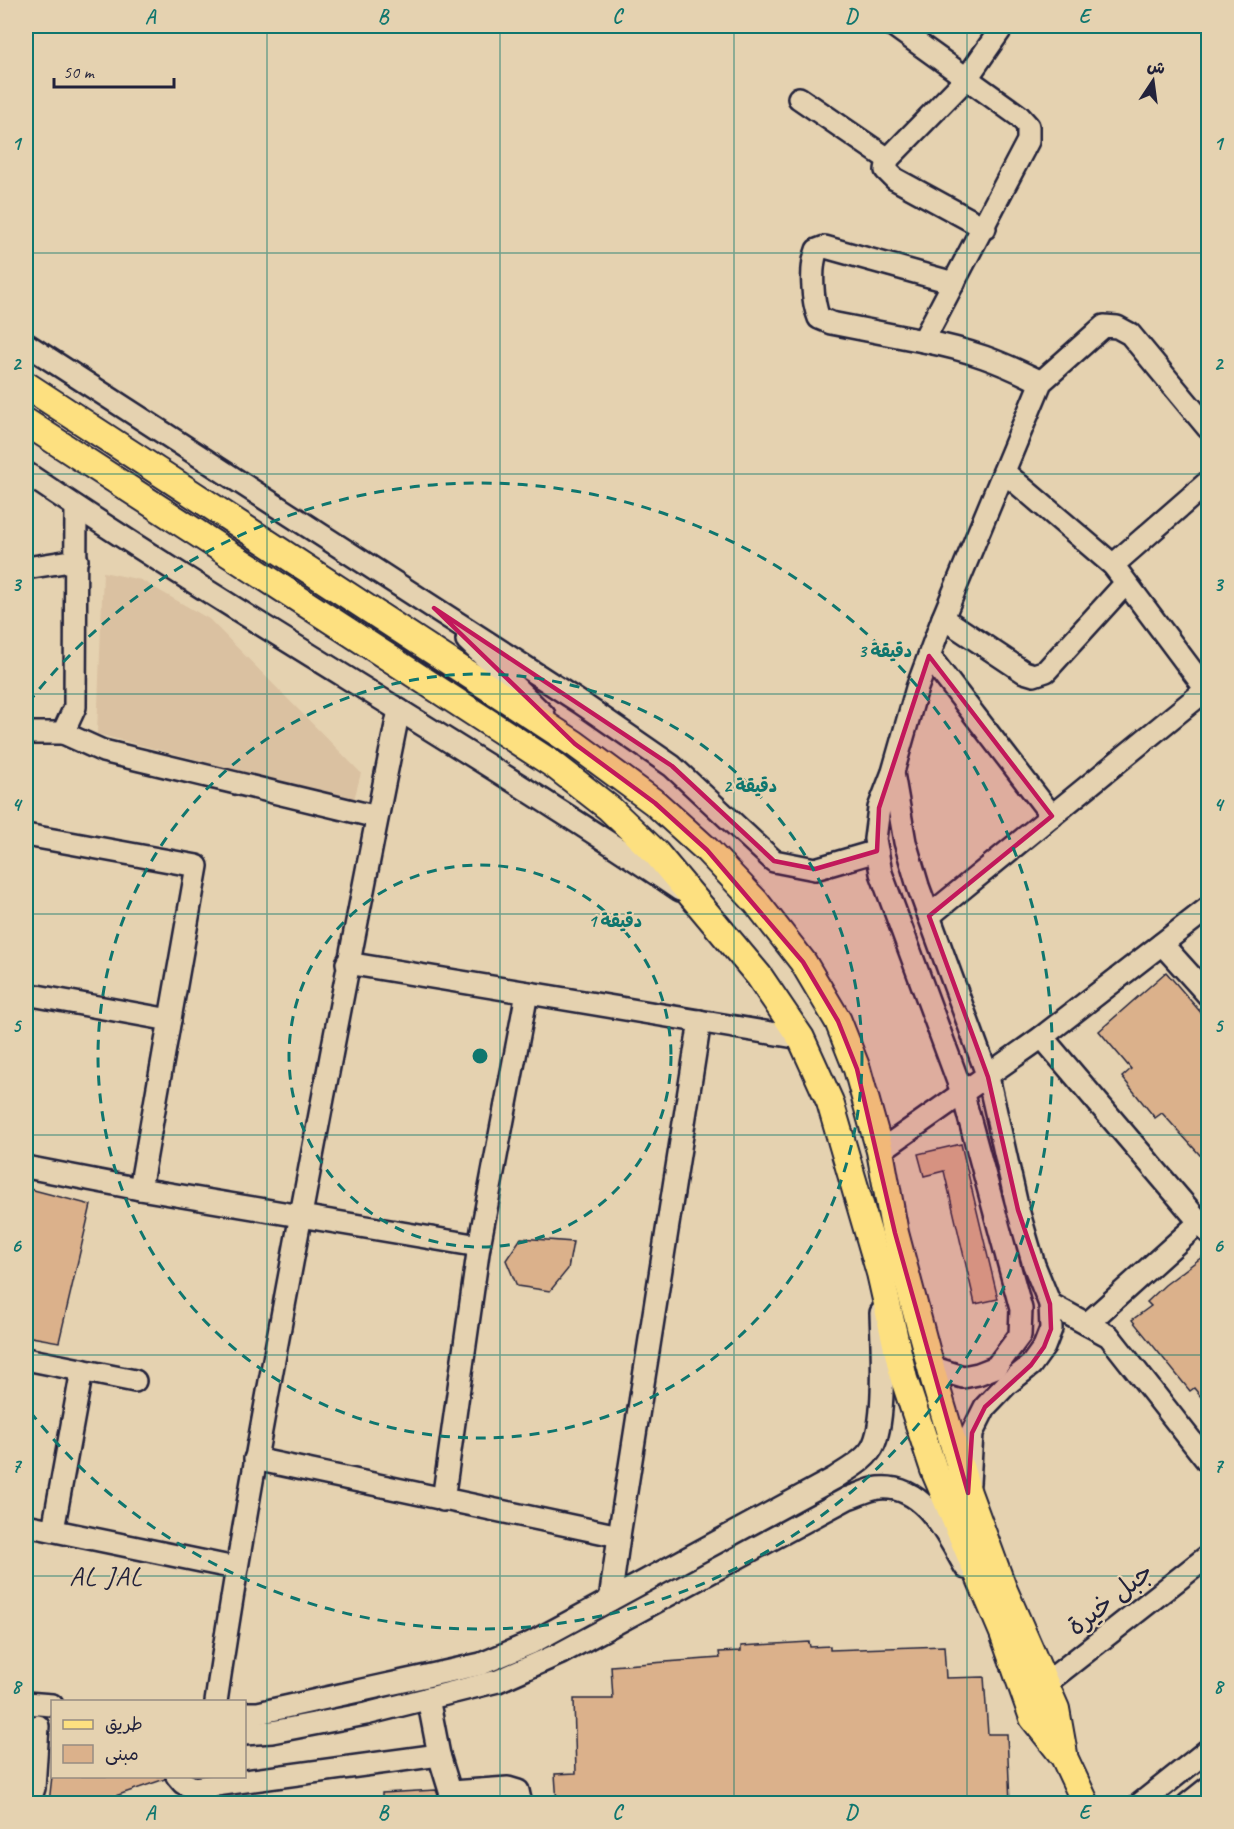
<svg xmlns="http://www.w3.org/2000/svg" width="1234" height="1829" font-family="Caveat,'Playpen Sans Arabic',sans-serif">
  <rect width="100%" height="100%" fill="#e5d2b0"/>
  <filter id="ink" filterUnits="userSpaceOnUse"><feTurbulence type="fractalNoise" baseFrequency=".0167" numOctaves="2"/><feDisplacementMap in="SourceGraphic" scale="12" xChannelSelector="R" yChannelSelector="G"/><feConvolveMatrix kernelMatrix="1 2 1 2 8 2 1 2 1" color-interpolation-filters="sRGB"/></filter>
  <g filter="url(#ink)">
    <!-- built -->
    <path fill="#dac1a1" d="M103,572l38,8 68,39 152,154 -7,27 -257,-66z"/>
    <!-- building -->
    <g fill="#dbb18b" stroke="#22223b" stroke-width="1.5">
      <path d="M1166,972l43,50v143l-47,-52 -7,5 -33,-41 9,-8 -32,-38z"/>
      <path d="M961,1144l37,155 -23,5 -31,-133 -20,5 -6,-22z"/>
      <path d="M26,1188l65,17 -32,137 -33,-6z"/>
      <path d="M521,1238l52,4 -5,27 -18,22 -33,-5 -11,-26z"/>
      <path d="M1202,1257l7,8v142l-15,-19 -4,3 -58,-71 19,-14 -4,-4 18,-17z"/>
      <path d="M809,1642l1,5 20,-1v4l114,-4 2,32 38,-1 4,57h19l3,69h-453l-2,-29 21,-1 -2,-74h39l-2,-33 109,-8 -1,-6 22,-1v-5z"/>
      <path d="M52,1776h113v3l-70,24h-46z"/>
      <path d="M436,1790l5,13h-59v-10z"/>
    </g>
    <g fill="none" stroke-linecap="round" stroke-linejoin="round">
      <!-- minor casing -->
      <g stroke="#22223b" stroke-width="26">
        <g id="minor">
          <path d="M894,26l125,90 9,10v15l-105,200c47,9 76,20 118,41"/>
          <path d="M799,98l89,61"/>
          <path d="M985,228l-90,-49 -9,-9 2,-11 79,-81 36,-52"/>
          <path d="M923,341l-92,-18 -12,-5c-7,-17 -9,-51 -2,-68l8,-3 129,36"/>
          <path d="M26,344l555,359 91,63 102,95 41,8 62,-18"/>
          <path d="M1004,472l109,93 95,127"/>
          <path d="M26,473c214,145 440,272 654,417"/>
          <path d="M1113,565l95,-83"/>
          <path d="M26,568l51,-8"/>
          <path d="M943,618l81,54 10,3 12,-4 80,-88"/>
          <path d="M467,640l77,75"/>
          <path d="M929,656l123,160"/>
          <path d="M26,733h37l12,-26 1,-200"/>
          <path d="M63,733l40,18 274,66"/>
          <path d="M893,773l12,69 13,44 70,191 30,133 16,55 16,39 1,25 -7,18 -13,18 -24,19 -22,23 -13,26 -3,50"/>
          <path d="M26,835l171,31 -57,323"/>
          <path d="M929,916l278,-227"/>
          <path d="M1162,944l46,51"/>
          <path d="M347,963l454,75"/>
          <path d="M26,994l144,26"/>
          <path d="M1042,1037l166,195"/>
          <path d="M880,1151l162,-114 166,-129"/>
          <path d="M26,1167l114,22 339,57"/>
          <path d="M1050,1304l59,32 99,126"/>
          <path d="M1087,1324l113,-102"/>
          <path d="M26,1359l109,22"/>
          <path d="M931,1367l32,10 15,-3 18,-7 24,-32 1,-26 -58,-214 -82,-222 -6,-34 4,-31 14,-36 24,-84 26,-70 98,-236 63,-56 13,1 13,7 78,94"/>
          <path d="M255,1459l364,77 81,-515"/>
          <path d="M443,1500l36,-254 48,-253"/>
          <path d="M26,1525l209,43"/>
          <path d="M53,1530l29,-160"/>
          <path d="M610,1600l9,-64"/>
          <path d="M1045,1684l163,-128"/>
          <path d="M216,1702c22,-151 50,-300 78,-450 34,-181 68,-362 105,-542"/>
          <path d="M26,1703l26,2"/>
          <path d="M244,1713h14l223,-49 50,-21 304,-165c13,-9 33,-19 39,-34 12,-27 8,-100 7,-131"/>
          <path d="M244,1734l28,-2 94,-18 132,-33 63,-28 287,-155c10,-3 21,-9 31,-10 46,-4 68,48 87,80"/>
          <path d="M439,1755l15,49"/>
          <path d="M177,1776l6,7 11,5 245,-33 -11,-57"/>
          <path d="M452,1792l56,-4 10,3 3,13"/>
          <path d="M26,1799l6,-5 2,-6 4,-62"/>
          <path d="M1140,1804l68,-54"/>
          <path d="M1188,1804l20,-16"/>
        </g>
      </g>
      <!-- major casing -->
      <g stroke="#22223b" stroke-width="30">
        <g id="major">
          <path d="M26,385l549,359 80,59 52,47 49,52 47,60 35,59 19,48 23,82 15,82 40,150 33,110 35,95 53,121 8,45"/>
          <path d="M26,422l528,343 55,43 47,45 103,123 42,62 29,64 50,171 24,106 30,91 69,163 30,85 31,39 22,47"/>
        </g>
      </g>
      <!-- minor -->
      <use href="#minor" stroke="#e5d2b0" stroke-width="21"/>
      <!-- major -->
      <use href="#major" stroke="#fde080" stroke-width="26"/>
    </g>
  </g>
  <!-- marked area -->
  <path fill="#c2185b" fill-opacity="0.2" stroke="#c2185b" stroke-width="4.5" stroke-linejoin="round" d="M434,608l238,158 102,95 41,8 62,-18 2,-43 50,-152 123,160 -123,100 59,161 30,133 32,94 1,25 -7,18 -13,18 -46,42 -13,26 -4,60 -73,-260 -38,-164 -19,-48 -35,-59 -96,-112 -52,-47 -80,-59z"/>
  <!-- grid -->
  <path fill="none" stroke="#0f766e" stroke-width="1.5" stroke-opacity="0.55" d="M267,26v1778M500,26v1778M734,26v1778M967,26v1778M26,253h1182M26,474h1182M26,694h1182M26,914h1182M26,1135h1182M26,1355h1182M26,1576h1182"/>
  <!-- distance rings -->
  <g fill="none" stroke="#0f766e" stroke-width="3" stroke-dasharray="10 8">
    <circle cx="480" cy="1056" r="191"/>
    <circle cx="480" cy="1056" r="382"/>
    <path d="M28 703A573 573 0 1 1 28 1409"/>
  </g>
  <g text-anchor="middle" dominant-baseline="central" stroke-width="4.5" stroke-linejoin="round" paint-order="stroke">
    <!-- street labels -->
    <g font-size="26" fill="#22223b" stroke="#e5d2b0">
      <text transform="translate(1110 1599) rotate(-38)">جبل خيرة</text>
    </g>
    <!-- neighbourhood labels -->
    <g font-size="27" letter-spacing="1.5" fill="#22223b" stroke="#e5d2b0">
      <text x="106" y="1576">AL JAL</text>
    </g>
  </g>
  <circle cx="480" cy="1056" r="9" fill="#0f766e" stroke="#e5d2b0" stroke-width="3"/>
  <g font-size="18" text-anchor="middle" font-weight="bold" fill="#0f766e" stroke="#e5d2b0" stroke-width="4.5" stroke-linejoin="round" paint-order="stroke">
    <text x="885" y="657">3 دقيقة</text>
    <text x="750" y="792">2 دقيقة</text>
    <text x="615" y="927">1 دقيقة</text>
  </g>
  <!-- margin -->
  <rect width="1234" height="1829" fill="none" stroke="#e5d2b0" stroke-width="66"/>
  <!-- legend -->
  <rect x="51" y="1700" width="195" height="78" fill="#e5d2b0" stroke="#978c81" stroke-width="1.5"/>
  <rect x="63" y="1720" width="30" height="9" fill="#fde080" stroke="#978c81" stroke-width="1.5"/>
  <text x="105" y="1730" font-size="18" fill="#22223b">طريق</text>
  <rect x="63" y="1745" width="30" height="18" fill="#dbb18b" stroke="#978c81" stroke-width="1.5"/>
  <text x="105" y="1760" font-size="18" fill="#22223b">مبنى</text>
  <!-- north arrow -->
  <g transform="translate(1153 81) rotate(13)" stroke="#e5d2b0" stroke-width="4.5" paint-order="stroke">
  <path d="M0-4.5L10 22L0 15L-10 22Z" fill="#22223b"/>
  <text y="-9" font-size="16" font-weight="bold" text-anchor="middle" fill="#22223b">ش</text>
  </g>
  <!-- scale -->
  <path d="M54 78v9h120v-9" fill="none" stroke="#22223b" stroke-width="3"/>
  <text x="63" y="78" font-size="18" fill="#22223b" stroke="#e5d2b0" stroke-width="4.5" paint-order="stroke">50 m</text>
  <rect x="33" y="33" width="1168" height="1763" fill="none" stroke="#0f766e" stroke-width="2"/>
  <g font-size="20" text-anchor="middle" font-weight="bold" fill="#0f766e">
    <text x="150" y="23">A</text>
    <text x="383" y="23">B</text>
    <text x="617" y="23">C</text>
    <text x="851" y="23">D</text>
    <text x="1084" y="23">E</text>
    <text x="16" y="150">1</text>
    <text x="1218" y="150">1</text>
    <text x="16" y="370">2</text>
    <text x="1218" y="370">2</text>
    <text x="16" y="591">3</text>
    <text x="1218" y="591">3</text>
    <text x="16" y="811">4</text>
    <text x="1218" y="811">4</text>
    <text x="16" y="1032">5</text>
    <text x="1218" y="1032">5</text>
    <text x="16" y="1252">6</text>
    <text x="1218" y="1252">6</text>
    <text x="16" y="1472">7</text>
    <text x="1218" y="1472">7</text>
    <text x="16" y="1693">8</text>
    <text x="1218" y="1693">8</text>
    <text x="150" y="1819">A</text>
    <text x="383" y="1819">B</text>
    <text x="617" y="1819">C</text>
    <text x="851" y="1819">D</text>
    <text x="1084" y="1819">E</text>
  </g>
</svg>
